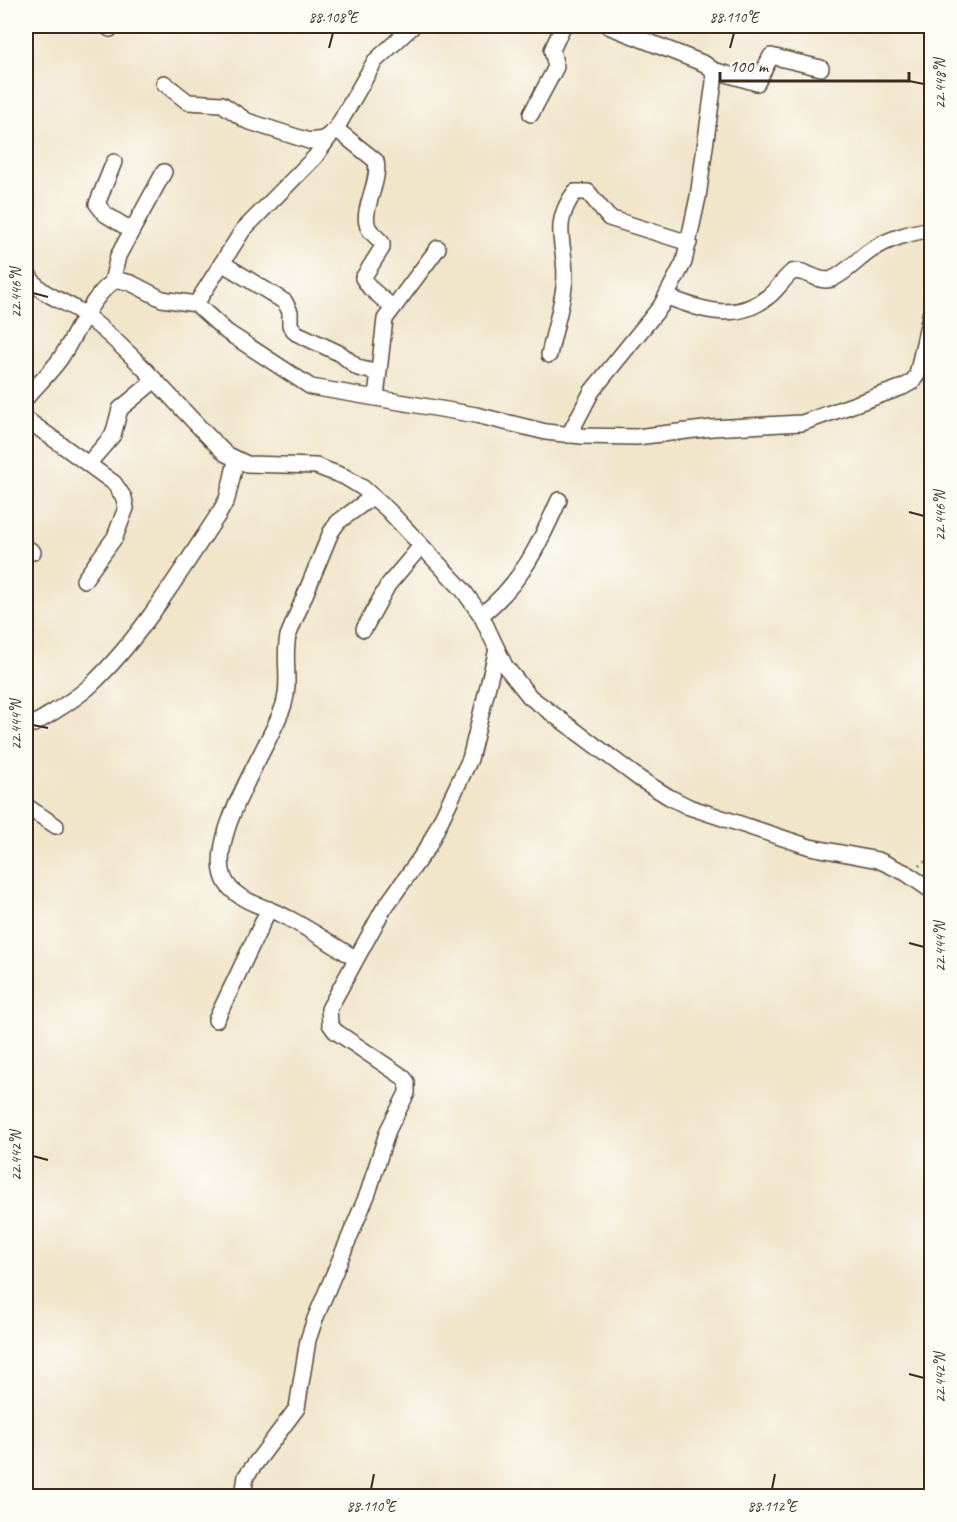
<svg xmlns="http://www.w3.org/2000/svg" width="957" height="1522" font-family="Caveat,sans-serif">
  <rect width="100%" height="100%" fill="#fdfcf7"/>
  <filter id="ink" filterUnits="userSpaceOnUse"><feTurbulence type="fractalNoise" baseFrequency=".0167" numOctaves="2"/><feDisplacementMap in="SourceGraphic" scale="12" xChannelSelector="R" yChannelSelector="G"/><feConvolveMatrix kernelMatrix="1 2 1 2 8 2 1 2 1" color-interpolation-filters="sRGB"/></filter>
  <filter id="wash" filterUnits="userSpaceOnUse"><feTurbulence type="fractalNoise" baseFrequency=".008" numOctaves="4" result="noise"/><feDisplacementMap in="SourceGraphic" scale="24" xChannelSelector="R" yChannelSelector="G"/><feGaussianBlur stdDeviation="1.35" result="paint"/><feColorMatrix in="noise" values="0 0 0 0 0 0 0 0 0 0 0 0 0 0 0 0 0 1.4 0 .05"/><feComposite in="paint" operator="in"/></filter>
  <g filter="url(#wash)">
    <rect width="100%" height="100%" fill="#f1e5ca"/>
  </g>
  <g filter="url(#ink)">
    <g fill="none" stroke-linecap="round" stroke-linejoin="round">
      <!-- minor casing -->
      <g stroke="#564638" stroke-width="18">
        <g id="minor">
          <path d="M106,26l4,3"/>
          <path d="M713,70l44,13 14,-27 50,12"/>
          <path d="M164,83l24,19 34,2 25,17 62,20 15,-2 12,-10 39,-68 38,-35"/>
          <path d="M531,114l25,-47 -4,-17 11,-24"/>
          <path d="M336,129l40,32c5,22 -17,51 -7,68 4,6 9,9 13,14v5l-19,30 7,10 22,19"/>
          <path d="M114,162l-17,42 8,10 26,16"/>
          <path d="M222,263l63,39 5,10v13l6,8 45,21 17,14 20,5"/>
          <path d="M26,269c11,28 37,29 59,46 52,40 94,94 141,139l21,10 69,2 29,11 18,11 25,22 75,80 18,25 24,51 25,31 110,82 29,18 20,10 121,40 68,13 28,13 26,18"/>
          <path d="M112,282l6,-26 46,-84"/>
          <path d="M667,297c36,13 69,26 102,-1 9,-7 14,-17 23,-24 14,-4 26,12 40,7 14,-6 26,-20 38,-28 19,-13 40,-18 62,-22"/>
          <path d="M196,304l47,-74 72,-73 15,-21"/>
          <path d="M549,355c5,-23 12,-46 15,-68 6,-37 -17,-58 11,-95h13l21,26 80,25"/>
          <path d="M376,397l9,-78 53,-71"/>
          <path d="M26,398c11,-13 24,-25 34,-39 14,-20 35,-72 58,-79l13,3 31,16 34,5 31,28 84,55 165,28 70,17 35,4 55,1 76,-9 90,-5 101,-36 9,-5 5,-7 15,-68"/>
          <path d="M26,419l88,64 10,15 2,10 -11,29 -31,43"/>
          <path d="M569,435l23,-44 69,-85 23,-44 14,-65 16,-115 -1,-12 -8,-6 -97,-38"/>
          <path d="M88,464l25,-29 7,-26 34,-28"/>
          <path d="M26,547l7,5"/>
          <path d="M481,615c40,-31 58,-70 78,-115"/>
          <path d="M364,629l24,-44 33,-39"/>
          <path d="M34,724c19,-12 40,-23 57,-39 50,-47 91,-116 129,-173l7,-13 9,-38"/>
          <path d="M26,806l30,20"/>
          <path d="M355,958c-22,-13 -44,-28 -67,-40 -18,-10 -42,-14 -57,-29 -37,-37 41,-144 53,-185 7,-23 -1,-44 4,-68l43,-104 7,-10 34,-25"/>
          <path d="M216,1020l53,-111"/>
          <path d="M243,1496l3,-20 51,-68 11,-68 7,-21 53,-126 20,-63 19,-37v-11l-4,-5 -68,-46 -5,-7 -1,-15 54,-99 45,-63 42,-88 27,-110"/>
        </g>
      </g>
      <!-- path -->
      <path stroke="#564638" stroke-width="2" stroke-dasharray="1.5 4.5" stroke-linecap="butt" d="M919,866l13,-10"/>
      <!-- minor -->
      <use href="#minor" stroke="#fff" stroke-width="15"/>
    </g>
  </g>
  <!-- ticks -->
  <path fill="none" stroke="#3b2a1e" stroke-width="2" d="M329,48l4,-15M730,48l4,-15M909,81l15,3M33,293l15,4M909,512l15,4M33,725l15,3M909,943l15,4M33,1156l15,4M909,1374l15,4M371,1489l3,-15M772,1489l3,-15"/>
  <!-- margin -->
  <rect width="957" height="1522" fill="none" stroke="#fdfcf7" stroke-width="66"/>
  <!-- scale -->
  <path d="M720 72v9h189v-9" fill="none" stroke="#3b2a1e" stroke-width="3"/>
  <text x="729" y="72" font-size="18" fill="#3b2a1e" stroke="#fdfcf7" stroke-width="4.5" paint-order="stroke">100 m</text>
  <rect x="33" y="33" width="891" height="1456" fill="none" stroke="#3b2a1e" stroke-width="2"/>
  <g font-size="15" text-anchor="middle" fill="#3b2a1e">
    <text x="333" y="22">88.108°E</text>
    <text x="734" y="22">88.110°E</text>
    <text transform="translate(940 84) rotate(-90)" y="5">22.448°N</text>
    <text transform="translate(16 293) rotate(-90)" y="5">22.446°N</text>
    <text transform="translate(940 516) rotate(-90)" y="5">22.446°N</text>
    <text transform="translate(16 725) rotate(-90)" y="5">22.444°N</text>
    <text transform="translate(940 947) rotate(-90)" y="5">22.444°N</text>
    <text transform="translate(16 1156) rotate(-90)" y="5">22.442°N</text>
    <text transform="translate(940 1378) rotate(-90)" y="5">22.442°N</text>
    <text x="371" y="1511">88.110°E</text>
    <text x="772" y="1511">88.112°E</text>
  </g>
</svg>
